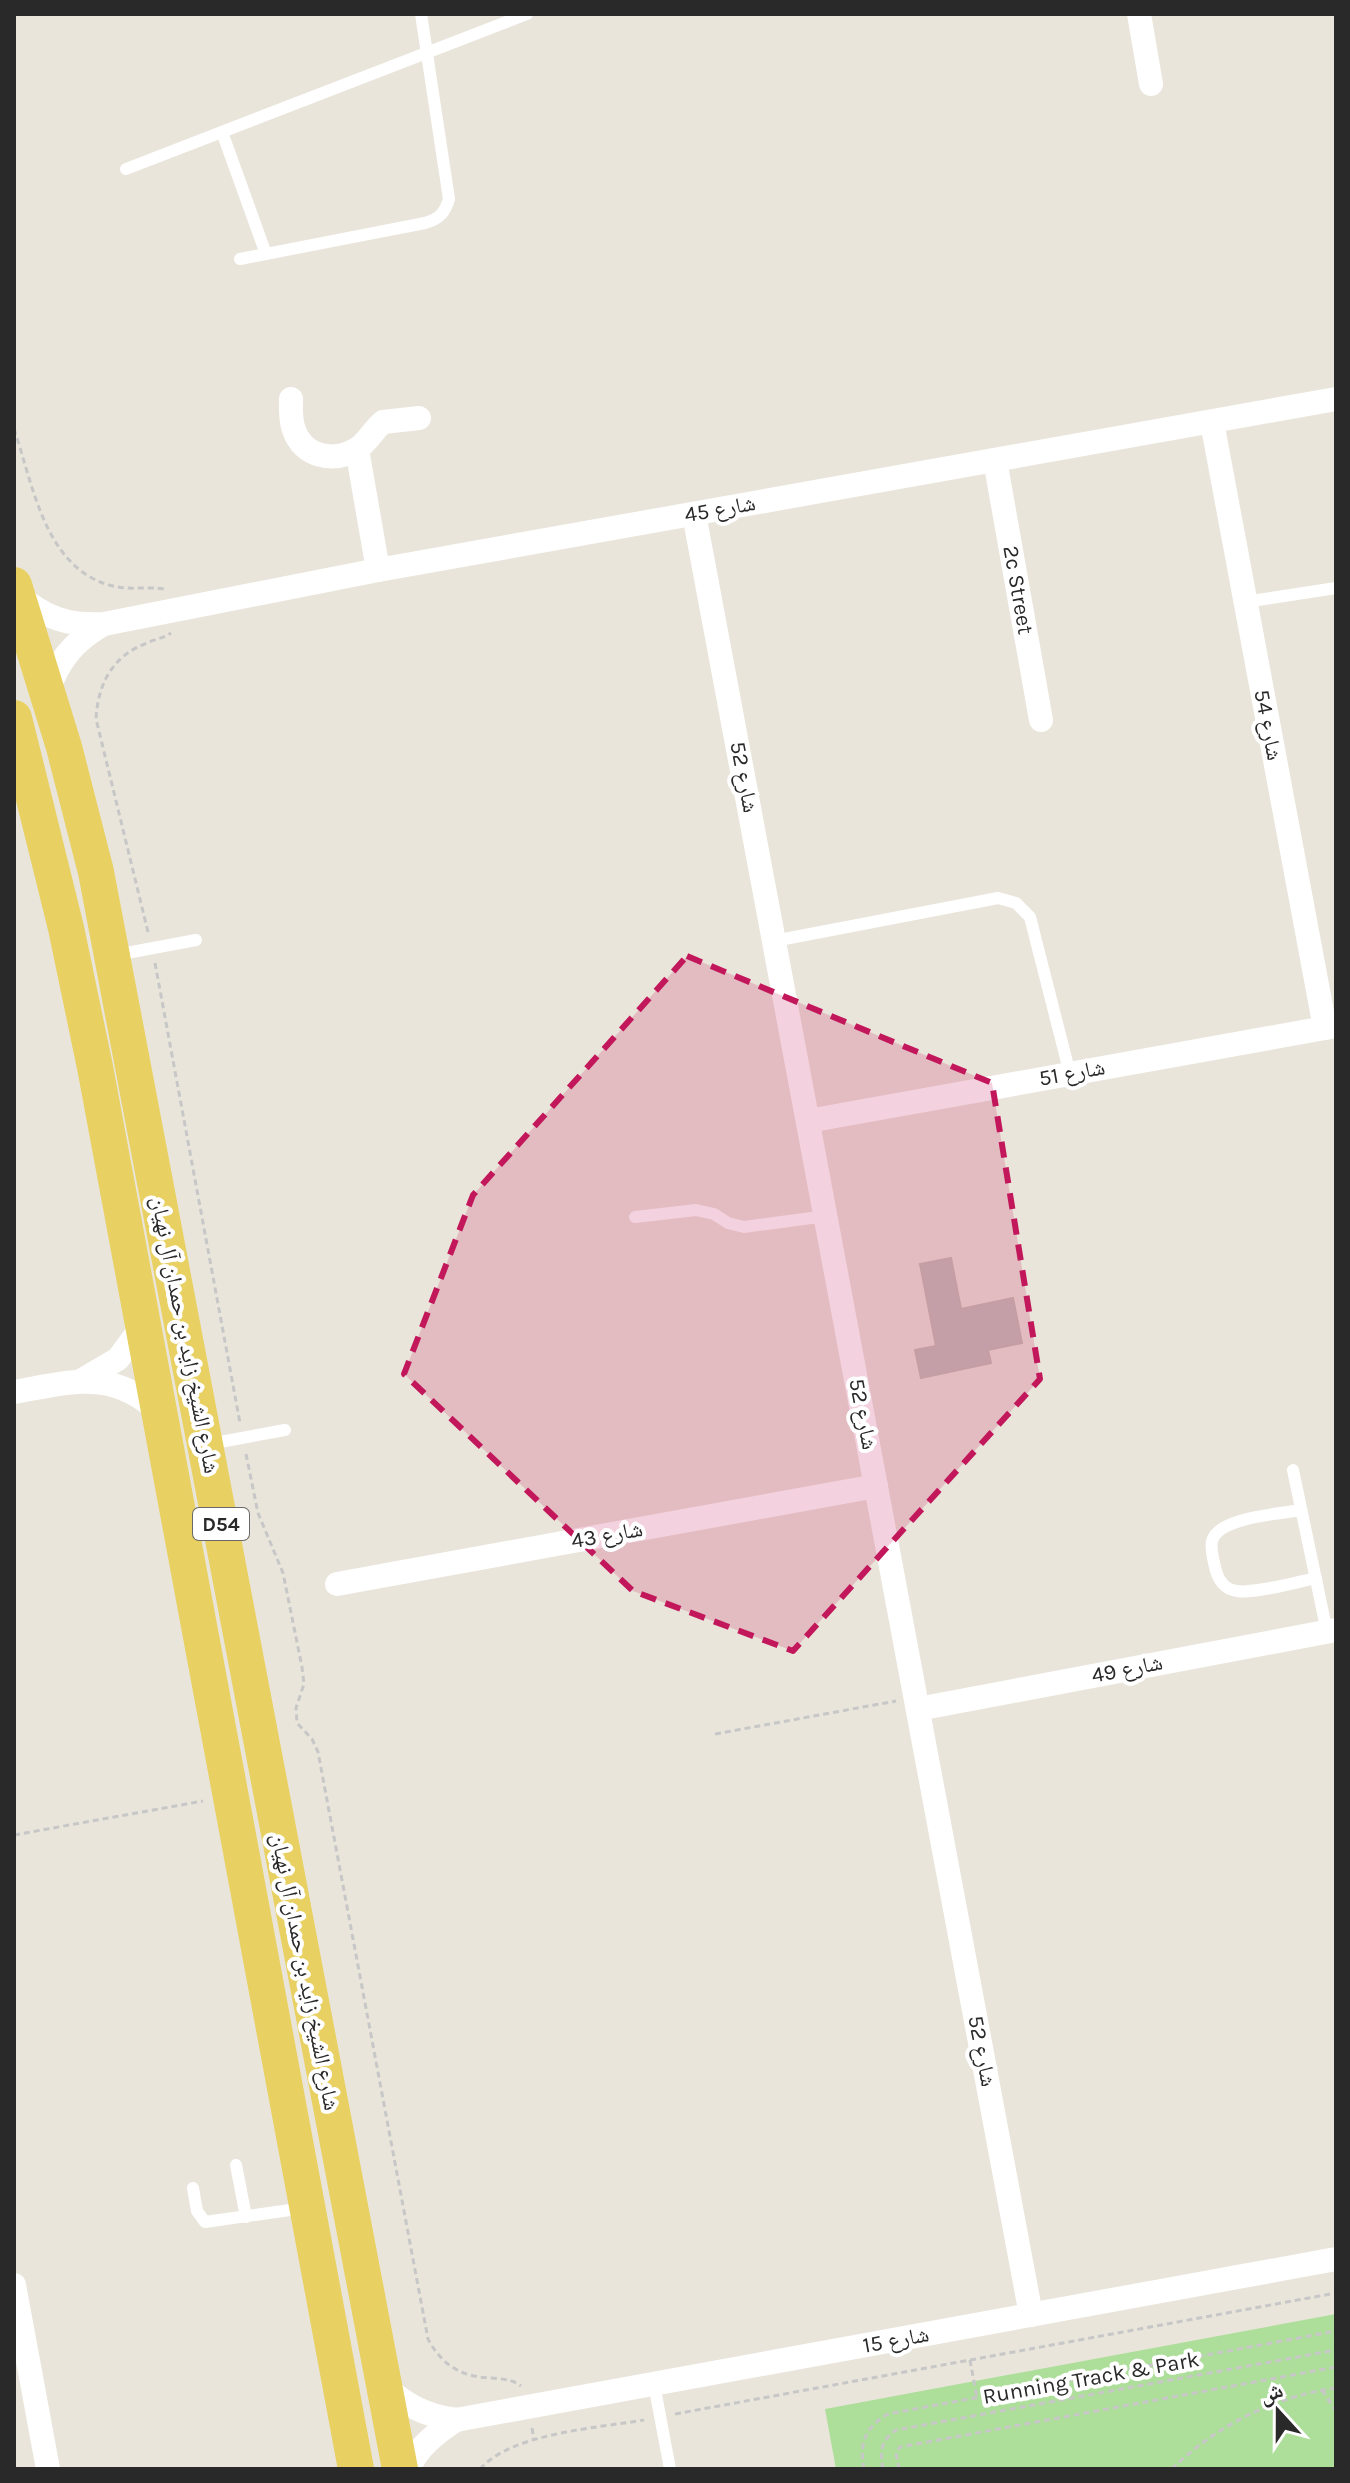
<svg xmlns="http://www.w3.org/2000/svg" width="1350" height="2483" font-family="Karla,'Noto Naskh Arabic',sans-serif">
  <rect width="100%" height="100%" fill="#eae5db"/>
  <!-- green -->
  <path fill="#adde9a" d="M1336,2314v155h-500l-11,-60z"/>
  <!-- building -->
  <path fill="#c6c1bb" stroke="#c5c0b5" stroke-width="2" d="M951,1258l10,51 52,-11 9,45 -34,7 3,13 -70,15 -6,-28 21,-4 -16,-82z"/>
  <g fill="none" stroke-linecap="round" stroke-linejoin="round">
    <!-- path -->
    <g stroke="#c7c7c7" stroke-width="3" stroke-dasharray="6 4" stroke-linecap="butt">
      <path d="M14,429c19,55 30,137 95,156 19,6 37,1 55,4"/>
      <path d="M148,932l-52,-213c2,-35 16,-63 51,-76 8,-4 17,-5 24,-10"/>
      <path d="M155,963l85,460"/>
      <path d="M246,1454l12,59 25,60 19,94 2,17 -8,24 1,15 15,16 6,13 110,587c14,26 33,38 63,39 11,1 21,1 30,8"/>
      <path d="M715,1734l181,-33"/>
      <path d="M14,1835l189,-34"/>
      <path d="M970,2360l7,38"/>
      <path d="M1322,2390l14,21"/>
      <path d="M675,2414l661,-121"/>
      <path d="M532,2428l2,12"/>
      <path d="M480,2469c32,-36 117,-41 164,-49"/>
      <path d="M864,2469c-5,-25 1,-42 24,-55l448,-83"/>
      <path d="M883,2469c-3,-17 -3,-28 13,-39l440,-80"/>
      <path d="M899,2469l-3,-16 4,-6 436,-80"/>
      <path d="M1172,2469c43,-43 104,-73 164,-81"/>
    </g>
    <!-- service -->
    <g stroke="#fff" stroke-width="12">
      <path d="M222,132l44,122"/>
      <path d="M126,169l401,-155"/>
      <path d="M240,259l185,-36c14,-4 20,-10 24,-24l-28,-185"/>
      <path d="M1245,602l91,-14"/>
      <path d="M774,941l224,-43 18,5 14,14 40,157"/>
      <path d="M116,955l80,-15"/>
      <path d="M635,1217l61,-7 18,4 14,9 16,4 82,-11"/>
      <path d="M209,1444l76,-14"/>
      <path d="M1293,1470l34,162"/>
      <path d="M1301,1510c-21,4 -83,7 -89,31 -2,9 2,21 4,30 3,10 10,19 21,20 17,3 60,-9 79,-13"/>
      <path d="M236,2165l10,52"/>
      <path d="M193,2188l4,23 8,11 99,-14"/>
      <path d="M654,2384l16,85"/>
    </g>
    <!-- minor -->
    <g stroke="#fff" stroke-width="24">
      <path d="M1139,14l12,70"/>
      <path d="M291,399c0,10 -1,21 3,31 9,27 40,33 63,19 11,-7 16,-19 26,-27l36,-4"/>
      <path d="M1212,422l113,606"/>
      <path d="M357,449l21,121"/>
      <path d="M995,460l46,260"/>
      <path d="M694,514l337,1801"/>
      <path d="M17,594c27,24 52,32 87,30l274,-54 958,-171"/>
      <path d="M47,693c11,-32 26,-51 55,-68"/>
      <path d="M808,1121l528,-95"/>
      <path d="M82,1380l36,-21 25,-34"/>
      <path d="M14,1392c57,-10 98,-24 145,20"/>
      <path d="M337,1584l539,-98"/>
      <path d="M918,1709l418,-79"/>
      <path d="M14,2285l34,184"/>
      <path d="M382,2383c22,22 44,33 74,37l880,-161"/>
      <path d="M408,2469c10,-22 28,-36 48,-49"/>
    </g>
    <!-- primary -->
    <g stroke="#e8d162" stroke-width="36">
      <path d="M14,585l50,162 32,125 304,1597"/>
      <path d="M14,718l52,210 29,139 261,1402"/>
    </g>
  </g>
  <!-- marked area -->
  <path fill="#c2185b" fill-opacity="0.2" stroke="#c2185b" stroke-width="6" stroke-dasharray="16 10" stroke-linejoin="round" d="M687,956l305,127 48,296 -247,272 -160,-60 -229,-217 69,-179z"/>
  <g text-anchor="middle" dominant-baseline="central" stroke-width="8" stroke-linejoin="round" paint-order="stroke">
    <!-- shield labels -->
    <rect fill="#fff" stroke="#696969" stroke-width="2" x="193" y="1508" width="56" height="32" rx="6"/>
    <g font-size="20" font-weight="bold" fill="#292929">
      <text x="221" y="1524">D54</text>
    </g>
    <!-- street labels -->
    <g font-size="22" fill="#292929" stroke="#fff">
      <text transform="translate(720 509) rotate(-10)">شارع 45</text>
      <text transform="translate(1018 590) rotate(80)">2c Street</text>
      <text transform="translate(1268 725) rotate(79)">شارع 54</text>
      <text transform="translate(744 777) rotate(79)">شارع 52</text>
      <text transform="translate(1072 1073) rotate(-10)">شارع 51</text>
      <text transform="translate(185 1335) rotate(79)">شارع الشيخ زايد بن حمدان آل نهيان</text>
      <text transform="translate(863 1414) rotate(79)">شارع 52</text>
      <text transform="translate(607 1535) rotate(-10)">شارع 43</text>
      <text transform="translate(1127 1669) rotate(-11)">شارع 49</text>
      <text transform="translate(305 1972) rotate(79)">شارع الشيخ زايد بن حمدان آل نهيان</text>
      <text transform="translate(982 2051) rotate(79)">شارع 52</text>
      <text transform="translate(896 2340) rotate(-10)">شارع 15</text>
      <text transform="translate(1091 2378) rotate(-10)">Running Track &amp; Park</text>
    </g>
  </g>
  <!-- border -->
  <rect width="1350" height="2483" fill="none" stroke="#292929" stroke-width="32"/>
  <!-- north arrow -->
  <g transform="translate(1278 2411) rotate(339)" stroke="#ffffff" stroke-width="6" paint-order="stroke">
  <path d="M0-6L14 30L0 20L-14 30Z" fill="#292929"/>
  <text y="-12" font-size="22" font-weight="bold" text-anchor="middle" fill="#292929">ش</text>
  </g>
</svg>
